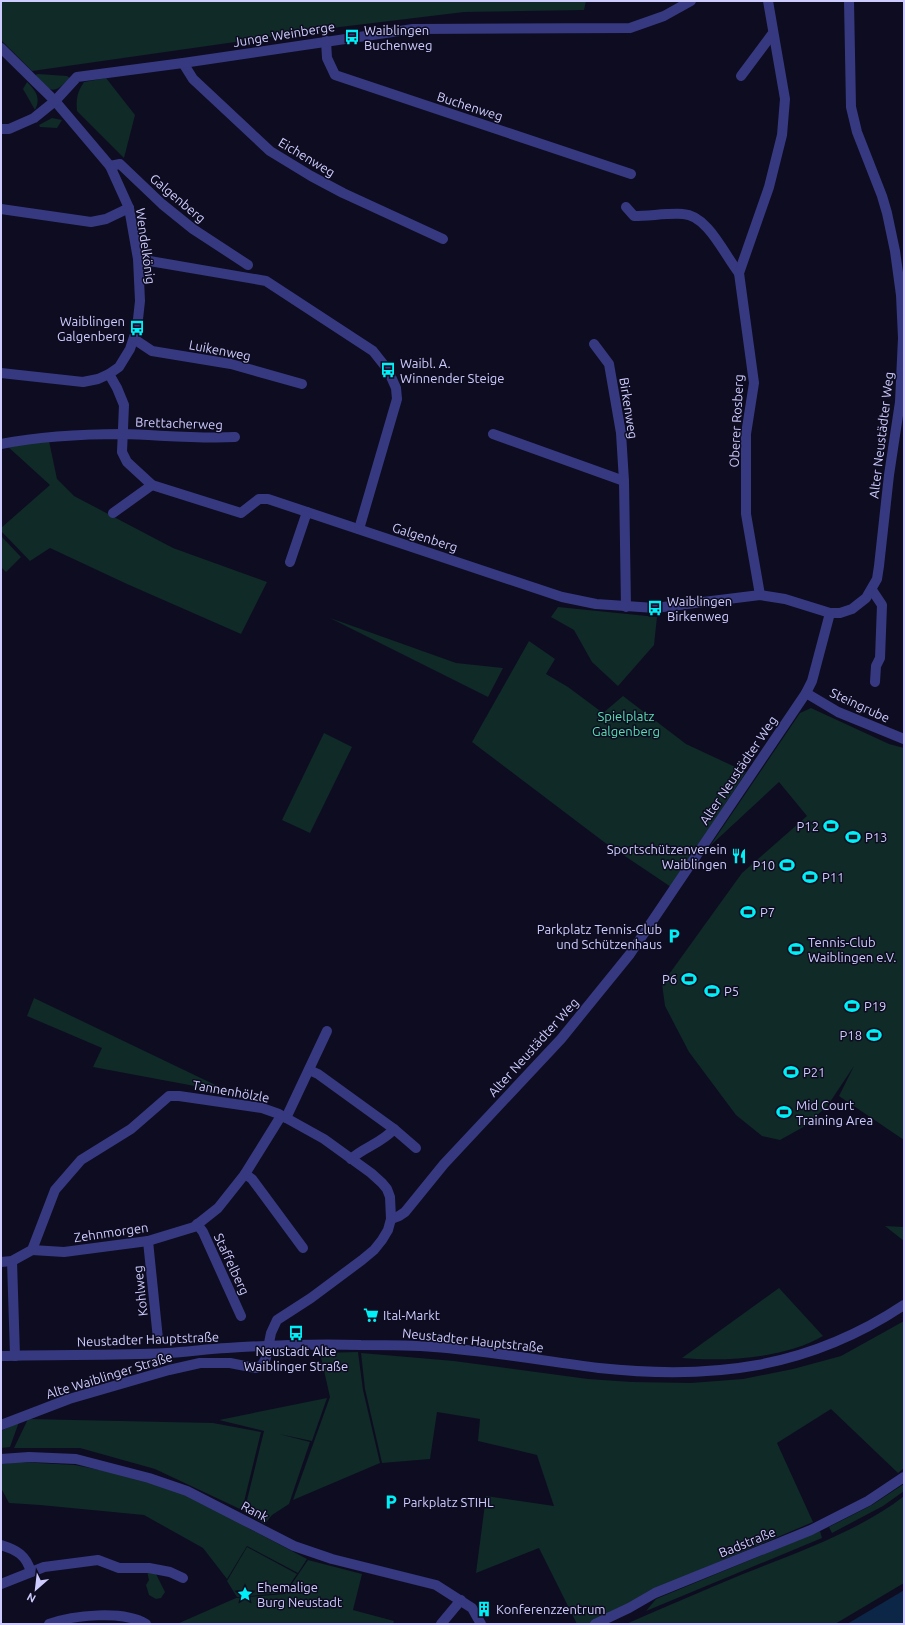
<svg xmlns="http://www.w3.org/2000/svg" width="905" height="1625" font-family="Ubuntu,sans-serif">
  <rect width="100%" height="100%" fill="#0e0c20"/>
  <!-- green -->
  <g fill="#0f2a27">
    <path d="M1,1h585l-2,9 -120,2 -124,15 -308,44 -31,-31z"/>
    <path d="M38,74l29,2 3,2c-18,18 -19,14 -35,-3z"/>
    <path d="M106,78l29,37 -11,43 -47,-47c-1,-12 0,-19 7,-29z"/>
    <path d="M27,82c9,9 14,16 8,28l-12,-21z"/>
    <path d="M52,118l10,2 -5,8 -17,-1 -1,-2z"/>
    <path d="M49,441l8,38 17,17 99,52 94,34 -26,52 -114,-50 -77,-36 -20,13 -29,-30v-3l49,-43 -44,-40z"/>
    <path d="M1,536l20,21 -15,15 -5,-5z"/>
    <path d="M558,607l99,10 -3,28 -36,41 -26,-24 -18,-32 -23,-13z"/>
    <path d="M330,618l126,45 47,5 -15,29z"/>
    <path d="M529,641l26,18 -9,15 22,13 35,26 20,-17 63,48 60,28 -75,115 -67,-45 -132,-100z"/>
    <path d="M811,708l78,36 15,4v392l-65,-44 15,-30 -26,39 -21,20 -27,15 -18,-4 -26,-21 -47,-63 -24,-46 -3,-22 80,-111 65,-57 -28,-34 -69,64 90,-133z"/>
    <path d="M324,733l28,14 -42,86 -28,-13z"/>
    <path d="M34,998l198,95 -139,-26 9,-19 -75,-32z"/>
    <path d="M885,1226l19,1v14z"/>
    <path d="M779,1288l44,48c-37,22 -98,26 -141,22z"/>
    <path d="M904,1321v147l-6,5 -67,-64 -54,34 36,79 -160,68 -62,34h-14l-38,-76 -63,25 10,-77 68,10 -17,-51 -59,-14 2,-22 -43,-7 -7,47 -48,4 -17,-74 -4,-36 93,8 134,18 44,3 59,1 52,-4 50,-10 48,-13z"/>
    <path d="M358,1352l5,38 17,73 -87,37 37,-103 -10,-44z"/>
    <path d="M327,1398l-15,43 -33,-7 31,8 -21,62 -17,11 -7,9 -21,-12 20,-81 -45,-11z"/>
    <path d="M28,1419l185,4 48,9 -19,78 -87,-41 -75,-21h-66z"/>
    <path d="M19,1422l-9,25 -9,1v-17z"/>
    <path d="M19,1462l56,3 65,13 29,9 57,27 24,15 57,30 -9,14 -51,-27 -20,33 -24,-31 -59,-33 -104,-10 -31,-2 -8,-15v-24z"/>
    <path d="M904,1484v7l-21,15 -51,27 -3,-6 43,-22z"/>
    <path d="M904,1496v87l-69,41h-209c39,-17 78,-34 117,-50 52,-21 117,-43 161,-78z"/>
    <path d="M820,1531l2,7 -176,73 10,-12z"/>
    <path d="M247,1547l50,27 -13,19 -47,4 -10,-16z"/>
    <path d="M308,1560l54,14 -9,36 41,11 -1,3h-216l59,-26 49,-4z"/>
    <path d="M147,1571l8,1 10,20 -4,6 -5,1 -7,-4 -3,-10 3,-5z"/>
  </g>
  <!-- water -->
  <path fill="#0b2646" d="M904,1590v34h-57l54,-32z"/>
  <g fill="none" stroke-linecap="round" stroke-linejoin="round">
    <!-- minor -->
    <g stroke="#363980" stroke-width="10">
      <path d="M326,41l1,17 8,17 296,99"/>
      <path d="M1,48l54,53 55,65 19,42 9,51 2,42 -3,27 -7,21 -11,18 -10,7 -11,5 -15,3 -82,-9"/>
      <path d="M183,63l10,16 77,72 41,25 32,17 100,46"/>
      <path d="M741,76l32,-43"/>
      <path d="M1,129h8l25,-11 21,-17 22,-24 106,-14 230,-34 217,-1 34,-12 27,-15"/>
      <path d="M110,166l10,-2 42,40 31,25 55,36"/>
      <path d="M626,207l8,9c16,0 33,-3 49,-2 25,1 42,42 56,59"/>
      <path d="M1,209l90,13 15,-3 23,-11"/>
      <path d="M138,259l128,22 107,70 15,19 8,18 1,11 -38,130"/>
      <path d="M134,339l18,12 79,13 71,20"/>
      <path d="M594,344l15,20 12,69 3,48 2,126"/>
      <path d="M109,374l8,14 7,17 -2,47 5,10 25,23 89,28 18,-14h9l294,98 34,7 59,4 105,-13 25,4 45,14h10l12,-4 14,-11 11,-19 2,-13 10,-91 11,-73 3,-64 -2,-43 -6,-44 -8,-38 -5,-17 -25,-64 -6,-25 -2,-106"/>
      <path d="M493,434l131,47"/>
      <path d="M1,444c36,-7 85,-10 122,-10 37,1 75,5 112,3"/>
      <path d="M113,513l39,-28"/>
      <path d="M290,562l17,-50"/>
      <path d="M872,590l10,15 -2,53 -4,8 -1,16"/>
      <path d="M760,595l-14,-81v-80l8,-51 -15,-110 30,-86 13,-52 3,-36 -17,-98"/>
      <path d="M806,693l32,19 66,27"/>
      <path d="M309,1070l9,4 76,55c-12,14 -30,18 -43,30"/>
      <path d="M286,1118l41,-87"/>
      <path d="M394,1129l22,19"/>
      <path d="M245,1174l7,5 51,69"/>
      <path d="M391,1219l8,-3 6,-4 39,-48 117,-125 69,-85 176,-261 6,-12 18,-68"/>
      <path d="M197,1224l6,8 38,84"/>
      <path d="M148,1241l10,98"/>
      <path d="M32,1250l32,2 84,-11 46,-14 24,-19 27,-34 36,-58"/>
      <path d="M12,1261l3,95"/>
      <path d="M1,1262l11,-1 20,-11 23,-60 26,-30 50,-31 38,-33h10l83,12 17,6 45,25 47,34 11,10 5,6 3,8 1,22 -3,11 -6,10 -8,10 -12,10 -51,38 -34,22 -6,13 -5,25 -4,7 -6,3 -26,-5h-30l-31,7 -100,29 -68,26"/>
      <path d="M1,1356c55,-2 111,0 166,-3 20,-1 40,-4 60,-5 44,-3 89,-4 134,-3 24,0 49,0 73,2 56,4 110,14 165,21 113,12 209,1 305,-63"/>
      <path d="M1,1459l28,-2 47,2 73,19 38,13 107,55 38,13 104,26 36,23 9,16"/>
      <path d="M1,1545c16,5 25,10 30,27"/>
      <path d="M1,1584l43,-17 54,-7 21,8h30l21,4 13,6"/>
      <path d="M49,1624c24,-9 75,-14 97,0"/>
      <path d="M441,1624l20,-24"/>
      <path d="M595,1624l34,-16 26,-15 156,-63 57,-29 36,-24"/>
    </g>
  </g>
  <!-- icons -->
  <defs>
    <g id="bus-bare" transform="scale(1.2)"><path d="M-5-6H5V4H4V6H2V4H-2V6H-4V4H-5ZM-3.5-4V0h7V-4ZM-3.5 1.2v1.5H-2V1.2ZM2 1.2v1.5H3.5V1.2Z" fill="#00f0f7" stroke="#0e0c20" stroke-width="2.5" paint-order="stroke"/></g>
    <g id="stadium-bare" transform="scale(1.2)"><path d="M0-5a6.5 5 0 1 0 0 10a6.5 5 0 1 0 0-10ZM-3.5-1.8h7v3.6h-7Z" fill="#00f0f7" stroke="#0e0c20" stroke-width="2.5" paint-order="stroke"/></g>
    <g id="restaurant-bare" transform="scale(1.2)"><path d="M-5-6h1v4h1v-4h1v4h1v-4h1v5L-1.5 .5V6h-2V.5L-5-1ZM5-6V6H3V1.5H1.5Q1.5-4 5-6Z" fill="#00f0f7" stroke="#0e0c20" stroke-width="2.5" paint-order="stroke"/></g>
    <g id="parking-bare" transform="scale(1.2)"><path d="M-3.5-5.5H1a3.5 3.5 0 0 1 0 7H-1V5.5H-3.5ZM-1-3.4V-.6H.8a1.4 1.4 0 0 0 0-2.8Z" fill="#00f0f7" stroke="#0e0c20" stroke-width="2.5" paint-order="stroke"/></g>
    <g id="supermarket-bare" transform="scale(1.2)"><path d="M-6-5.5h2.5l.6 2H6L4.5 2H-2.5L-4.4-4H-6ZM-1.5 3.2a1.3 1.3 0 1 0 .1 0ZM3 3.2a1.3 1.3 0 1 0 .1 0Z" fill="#00f0f7" stroke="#0e0c20" stroke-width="2.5" paint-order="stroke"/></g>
    <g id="sight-bare" transform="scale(1.2)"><path d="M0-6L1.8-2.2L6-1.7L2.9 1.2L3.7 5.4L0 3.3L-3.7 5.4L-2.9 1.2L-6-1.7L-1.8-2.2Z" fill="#00f0f7" stroke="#0e0c20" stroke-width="2.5" paint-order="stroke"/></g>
    <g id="building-bare" transform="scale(1.2)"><path d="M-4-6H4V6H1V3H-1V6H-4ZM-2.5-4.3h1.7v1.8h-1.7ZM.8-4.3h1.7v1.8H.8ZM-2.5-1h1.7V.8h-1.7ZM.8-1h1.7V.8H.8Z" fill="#00f0f7" stroke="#0e0c20" stroke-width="2.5" paint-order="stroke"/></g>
  </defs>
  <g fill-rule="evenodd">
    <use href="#bus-bare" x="352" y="37"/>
    <use href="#bus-bare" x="137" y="328"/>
    <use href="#bus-bare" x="388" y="370"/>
    <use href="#bus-bare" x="655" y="608"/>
    <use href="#stadium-bare" x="831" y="826"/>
    <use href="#stadium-bare" x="853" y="837"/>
    <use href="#restaurant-bare" x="739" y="856"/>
    <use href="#stadium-bare" x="787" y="865"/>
    <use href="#stadium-bare" x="810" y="877"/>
    <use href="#stadium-bare" x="748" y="912"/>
    <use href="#parking-bare" x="674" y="936"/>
    <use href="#stadium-bare" x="796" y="949"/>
    <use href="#stadium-bare" x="689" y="979"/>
    <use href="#stadium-bare" x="712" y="991"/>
    <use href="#stadium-bare" x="852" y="1006"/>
    <use href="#stadium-bare" x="874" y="1035"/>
    <use href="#stadium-bare" x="791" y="1072"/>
    <use href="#stadium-bare" x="784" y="1112"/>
    <use href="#supermarket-bare" x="371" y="1315"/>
    <use href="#bus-bare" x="296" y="1333"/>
    <use href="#parking-bare" x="391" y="1502"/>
    <use href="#sight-bare" x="245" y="1594"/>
    <use href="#building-bare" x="484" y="1609"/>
  </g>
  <g text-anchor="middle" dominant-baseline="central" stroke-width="3" stroke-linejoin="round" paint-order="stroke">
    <!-- poi labels -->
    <g font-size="13" fill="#ceccff" stroke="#0e0c20" text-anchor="start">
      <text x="364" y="30">Waiblingen<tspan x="364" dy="15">Buchenweg</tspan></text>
      <text x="125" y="321" text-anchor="end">Waiblingen<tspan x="125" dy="15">Galgenberg</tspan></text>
      <text x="400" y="363">Waibl. A.<tspan x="400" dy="15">Winnender Steige</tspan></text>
      <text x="667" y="601">Waiblingen<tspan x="667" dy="15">Birkenweg</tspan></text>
      <text x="819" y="826" text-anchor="end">P12</text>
      <text x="865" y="837">P13</text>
      <text x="727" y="849" text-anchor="end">Sportschützenverein<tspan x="727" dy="15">Waiblingen</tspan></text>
      <text x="775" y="865" text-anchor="end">P10</text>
      <text x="822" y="877">P11</text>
      <text x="760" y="912">P7</text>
      <text x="662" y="929" text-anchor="end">Parkplatz Tennis-Club<tspan x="662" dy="15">und Schützenhaus</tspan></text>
      <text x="808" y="942">Tennis-Club<tspan x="808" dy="15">Waiblingen e.V.</tspan></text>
      <text x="677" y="979" text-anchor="end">P6</text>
      <text x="724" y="991">P5</text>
      <text x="864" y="1006">P19</text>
      <text x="862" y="1035" text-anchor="end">P18</text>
      <text x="803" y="1072">P21</text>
      <text x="796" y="1105">Mid Court<tspan x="796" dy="15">Training Area</tspan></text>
      <text x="383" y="1315">Ital-Markt</text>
      <text x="296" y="1351" text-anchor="middle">Neustadt Alte<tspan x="296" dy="15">Waiblinger Straße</tspan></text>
      <text x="403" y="1502">Parkplatz STIHL</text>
      <text x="257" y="1587">Ehemalige<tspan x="257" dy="15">Burg Neustadt</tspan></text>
      <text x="496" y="1609">Konferenzzentrum</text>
    </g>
    <!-- street labels -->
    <g font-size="13" fill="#ceccff" stroke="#0e0c20">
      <text transform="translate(284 34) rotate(-9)">Junge Weinberge</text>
      <text transform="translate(470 106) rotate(18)">Buchenweg</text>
      <text transform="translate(307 157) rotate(31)">Eichenweg</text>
      <text transform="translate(178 198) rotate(40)">Galgenberg</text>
      <text transform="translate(146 246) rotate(82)">Wendelkönig</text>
      <text transform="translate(220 350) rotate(11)">Luikenweg</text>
      <text transform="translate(629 408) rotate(81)">Birkenweg</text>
      <text transform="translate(736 421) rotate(-87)">Oberer Rosberg</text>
      <text transform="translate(179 423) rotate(2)">Brettacherweg</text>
      <text transform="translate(881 435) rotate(-83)">Alter Neustädter Weg</text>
      <text transform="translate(425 537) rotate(18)">Galgenberg</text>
      <text transform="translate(860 705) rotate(25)">Steingrube</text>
      <text transform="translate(738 770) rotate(-56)">Alter Neustädter Weg</text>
      <text transform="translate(533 1047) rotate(-48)">Alter Neustädter Weg</text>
      <text transform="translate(231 1091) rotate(10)">Tannenhölzle</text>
      <text transform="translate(111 1232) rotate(-8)">Zehnmorgen</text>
      <text transform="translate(232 1264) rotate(65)">Staffelberg</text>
      <text transform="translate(140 1291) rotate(-96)">Kohlweg</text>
      <text transform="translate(148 1339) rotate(-2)">Neustadter Hauptstraße</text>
      <text transform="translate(473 1340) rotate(6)">Neustadter Hauptstraße</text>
      <text transform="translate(109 1375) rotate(-17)">Alte Waiblinger Straße</text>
      <text transform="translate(255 1511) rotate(28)">Rank</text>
      <text transform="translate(747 1542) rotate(-22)">Badstraße</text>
    </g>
    <!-- park labels -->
    <g font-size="13" fill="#56e1b4" stroke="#0e0c20">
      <text x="626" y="716">Spielplatz<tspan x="626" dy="15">Galgenberg</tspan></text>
    </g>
  </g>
  <!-- border -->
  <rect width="905" height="1625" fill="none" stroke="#ceccff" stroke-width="4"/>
  <!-- north arrow -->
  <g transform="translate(36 1589) rotate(208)" stroke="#0e0c20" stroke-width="3" paint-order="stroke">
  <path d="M0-3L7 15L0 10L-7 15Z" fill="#ceccff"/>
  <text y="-6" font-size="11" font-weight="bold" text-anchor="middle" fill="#ceccff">N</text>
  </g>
</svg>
